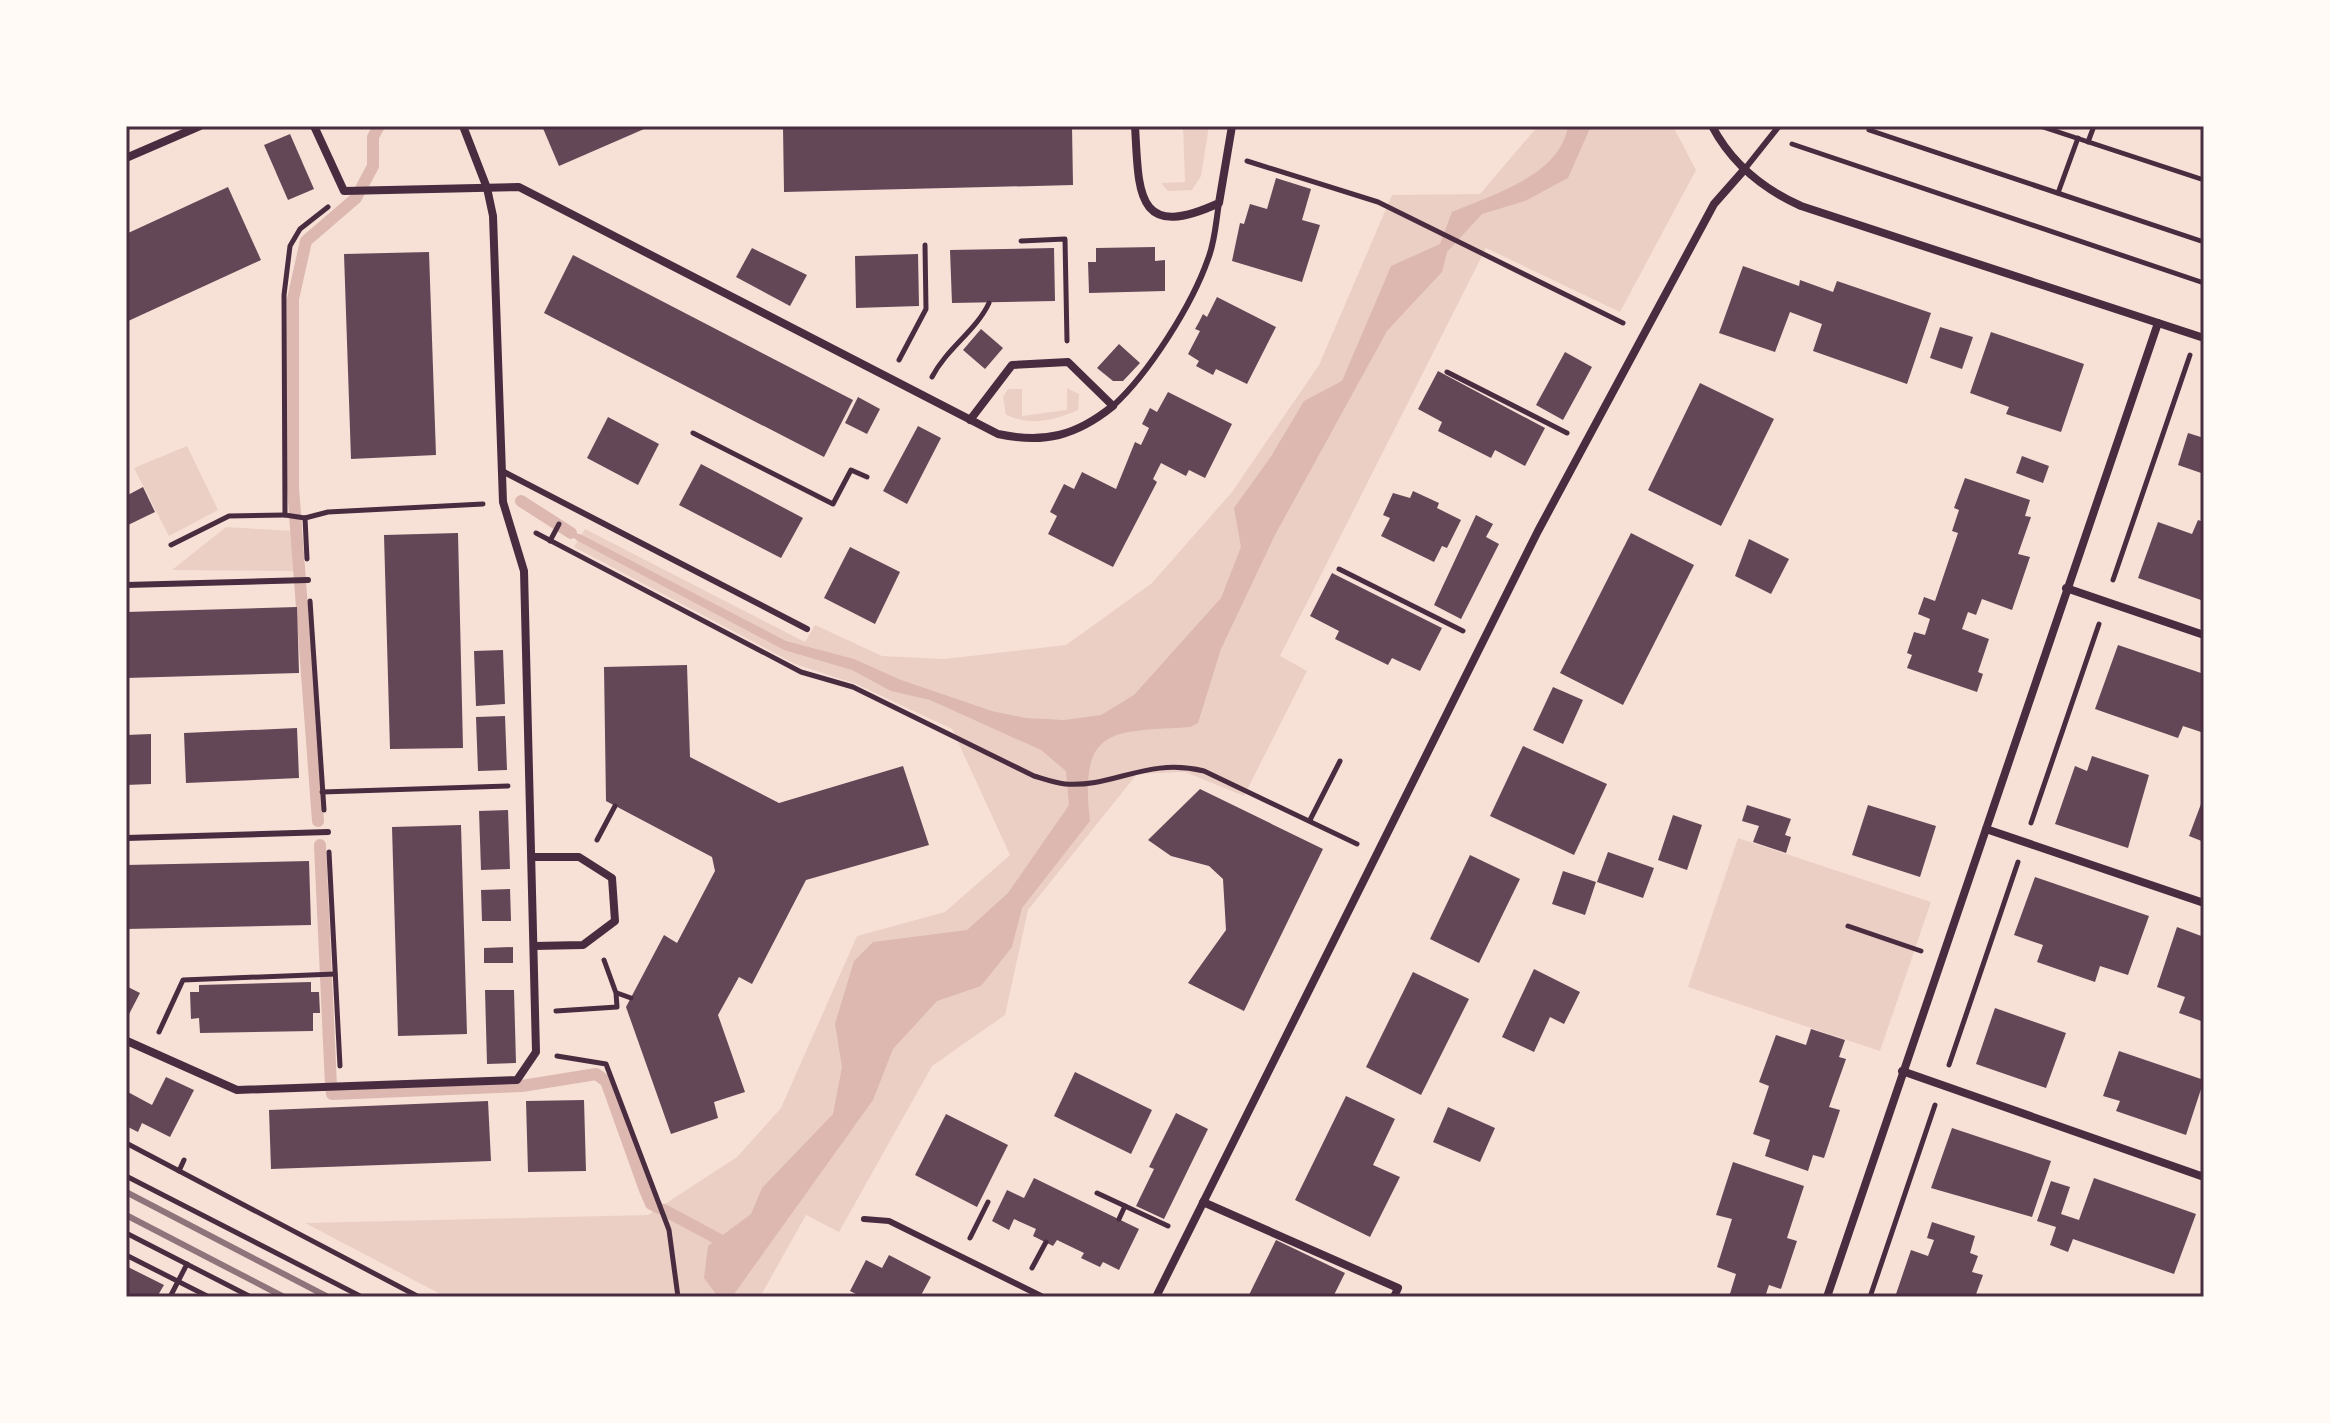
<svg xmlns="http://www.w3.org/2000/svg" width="2330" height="1423" font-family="'Open Sans',sans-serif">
  <rect width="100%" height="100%" fill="#f7e1d7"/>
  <!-- green -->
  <g fill="#ebcfc5">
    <path d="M1183,126h26l-8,50 -9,14 -24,1 -7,-8 24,-1z"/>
    <path d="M1538,126h135l23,44 -76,142 -134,-64 -206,408 27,15 -63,125 -59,-24 -48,2 -109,136 -23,105 -73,51 -93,166 -33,-17 -46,82h-314l-141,-74 343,-8 89,-58 44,-49 76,-172 88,-24 65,-57 -58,-126 -96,-45 -61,-20 -221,-117 11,-18 220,113 10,-17 67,31 63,3 121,-14 86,-62 80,-91 87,-127 73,-170 88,-1z"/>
    <path d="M1067,388l12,6 -1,16c-25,11 -47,16 -72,5l-3,-18 5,-8h14v27l45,-6z"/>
    <path d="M187,446l31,64 -49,26 -35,-68z"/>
    <path d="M226,527l68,4 2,40 -124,-1z"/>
    <path d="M1738,838l193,64 -51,149 -192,-64z"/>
  </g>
  <!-- water -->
  <path fill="#dcb8b0" d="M1568,126h23l-23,52 -43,23 -43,13 -35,38 -5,20 -55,59 -112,204 -54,114 -23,74 -8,4c-79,5 -111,-1 -100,94l-68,87 -10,39 -31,39 -44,15 -44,48 -20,51 -141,197h-14l-14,-19 4,-32 43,-32 11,-26 71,-74 9,-47 -7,-43 19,-63 19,-19 94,-12 41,-37 61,-88 -3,-34 -25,-21 -111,-50 -39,-9 -39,-21 -68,-20 -208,-110 -5,-7 9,1 206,107 68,18 47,21 91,31 33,7 39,2 37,-5 33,-20 87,-97 20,-51 -7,-39 36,-50 34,-57 38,-20 49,-115 49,-22 12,-32c41,-18 108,-36 116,-86z"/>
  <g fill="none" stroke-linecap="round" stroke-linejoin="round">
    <!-- stream -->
    <g stroke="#dcb8b0" stroke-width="12">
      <path d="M521,501l50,32"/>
      <path d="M318,821l-25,-333v-189l13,-58 50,-43 17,-32v-29l6,-11"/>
      <path d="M320,845l11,241"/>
      <path d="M331,1087l1,7 190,-8 74,-12 10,7 39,109 6,14 8,4"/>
      <path d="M664,1210l54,29"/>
    </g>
  </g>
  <!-- building -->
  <g fill="#644757">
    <path d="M542,126h109l-92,40z"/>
    <path d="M1072,126l1,59 -289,7 -1,-65z"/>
    <path d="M290,134l24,55 -26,11 -24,-55z"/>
    <path d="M1276,178l35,11 -9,31 18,5 -18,57 -70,-21 8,-38 4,1 6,-20 17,5z"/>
    <path d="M228,187l33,73 -135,62v-88z"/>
    <path d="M1155,247v14l10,-1v31l-76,2 -1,-31h8v-14z"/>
    <path d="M752,248l55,27 -17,31 -54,-29z"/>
    <path d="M1054,248l1,53 -103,2 -2,-53z"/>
    <path d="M429,252l7,203 -85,4 -7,-205z"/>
    <path d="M918,254l1,52 -63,2 -1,-52z"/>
    <path d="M573,255l280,145 -29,57 -280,-144z"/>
    <path d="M1743,266l56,20 1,-6 33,12 4,-11 94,32 -24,71 -94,-33 9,-27 -32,-12 -15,40 -56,-19z"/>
    <path d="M1217,297l59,30 -29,57 -31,-15 -3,6 -17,-9 3,-5 -11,-7 12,-23 -5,-2 4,-7 4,-8 4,3z"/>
    <path d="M1940,327l33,10 -11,32 -32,-11z"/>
    <path d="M981,329l22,19 -18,21 -22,-19z"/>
    <path d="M1991,332l93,32 -23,68 -55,-18 3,-7 -39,-14z"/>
    <path d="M1119,344l21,19 -17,18h-10l-16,-13z"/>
    <path d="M1565,352l27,15 -29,53 -27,-15z"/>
    <path d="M1438,371l107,57 -20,38 -30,-16 -4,8 -53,-27 4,-9 -24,-13z"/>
    <path d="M1700,383l74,36 -53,107 -73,-36z"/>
    <path d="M1168,392l64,32 -27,54 -16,-8 -3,6 -25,-13 -8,16 4,3 -44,85 -65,-33 9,-18 -7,-4 14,-28 10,5 8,-17 34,17 19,-47 6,3 8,-17 -7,-4 8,-16 7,4z"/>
    <path d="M858,397l22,12 -13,25 -22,-11z"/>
    <path d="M608,417l51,27 -21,41 -51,-27z"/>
    <path d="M918,426l23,12 -34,66 -24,-13z"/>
    <path d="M2188,433l16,5v36l-26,-9z"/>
    <path d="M2022,456l27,10 -6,17 -27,-10z"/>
    <path d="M701,464l102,54 -22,40 -102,-53z"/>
    <path d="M1965,478l65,22 -5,16 6,1 -13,37 12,3 -18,53 -30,-11 -6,16 -8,-3 -6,17 27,10 -11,33 5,2 -6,18 -70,-24 5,-13 -5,-2 7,-21 11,3 5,-16 -12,-5 6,-17 11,4 23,-68 -6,-2 7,-21 -5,-2z"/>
    <path d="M143,487l12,25 -29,14v-30z"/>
    <path d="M1413,491l26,12 -2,5 24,12 -14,28 -5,-2 -8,16 -53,-26 9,-18 -7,-3 10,-22 17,5z"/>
    <path d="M1476,515l17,9 -7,13 13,7 -38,75 -27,-14z"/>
    <path d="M2198,520l6,2 -3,78 -63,-22 20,-56 34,12z"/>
    <path d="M458,533l5,215 -73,1 -6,-214z"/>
    <path d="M1631,533l63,32 -71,140 -63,-32z"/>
    <path d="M1749,539l40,20 -18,35 -36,-18z"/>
    <path d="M850,547l50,25 -25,52 -51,-26z"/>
    <path d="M1332,573l110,55 -22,43 -28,-13 -4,7 -53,-26 4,-8 -29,-15z"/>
    <path d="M297,607l2,66 -173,5v-66z"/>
    <path d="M2118,645l86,29v59l-21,-7 -5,12 -83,-29z"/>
    <path d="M503,650l2,54 -29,2 -2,-55z"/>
    <path d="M687,665l3,92 89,46 124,-37 26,79 -123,35 -54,104 -13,-7 -21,38 27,77 -31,10 4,16 -47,16 -45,-127 38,-72 13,8 38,-72 -3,-14 -106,-56 -2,-134z"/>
    <path d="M1553,687l30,13 -20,44 -30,-14z"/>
    <path d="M505,716l2,54 -29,1 -2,-54z"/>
    <path d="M297,728l2,50 -113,5 -2,-50z"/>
    <path d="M151,734v50l-25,1v-50z"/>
    <path d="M1523,746l84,38 -33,71 -84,-39z"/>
    <path d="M2092,756l57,19 -21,73 -73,-24 20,-58 12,5z"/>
    <path d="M1200,789l123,60 -79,162 -56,-28 38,-53 -3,-51 -14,-13 -38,-10 -23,-16z"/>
    <path d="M2204,796v46l-15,-6z"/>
    <path d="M1747,805l44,14 -6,16 6,2 -5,16 -33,-11 6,-16 -17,-5z"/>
    <path d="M1868,805l68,21 -16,51 -68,-22z"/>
    <path d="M508,810l2,59 -29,1 -2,-59z"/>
    <path d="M1673,815l29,10 -15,45 -29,-10z"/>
    <path d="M461,825l6,209 -69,2 -6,-209z"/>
    <path d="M1608,852l46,16 -11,30 -46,-16z"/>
    <path d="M1470,855l50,24 -41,84 -49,-24z"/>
    <path d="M309,861l2,64 -185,4v-64z"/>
    <path d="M1563,871l33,11 -11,33 -33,-11z"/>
    <path d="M2035,877l114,39 -21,59 -28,-9 -5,16 -58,-20 6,-17 -29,-10z"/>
    <path d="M510,889l1,32h-29l-1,-31z"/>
    <path d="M2177,927l27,10v85l-25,-9 6,-16 -28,-10z"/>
    <path d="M513,947v16h-29v-15z"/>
    <path d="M1534,969l46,23 -16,32 -14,-7 -16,35 -32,-15z"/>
    <path d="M1413,972l56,27 -48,96 -55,-28z"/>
    <path d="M311,982v10h8l1,21h-7v18l-113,2 -1,-15 -8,1 -1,-27h9v-7z"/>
    <path d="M126,986l14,7 -14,27z"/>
    <path d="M485,990h29l2,73 -29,1z"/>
    <path d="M1995,1008l71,25 -20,55 -70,-24z"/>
    <path d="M1811,1029l34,11 -6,17 7,2 -17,48 11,3 -16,48 -11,-3 -5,16 -43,-15 5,-16 -17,-6 16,-48 -10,-4 17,-47 30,10z"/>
    <path d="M2119,1051l85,29 -18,55 -70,-24 4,-10 -17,-5z"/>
    <path d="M1075,1072l77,38 -21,44 -77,-38z"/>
    <path d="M166,1077l28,13 -24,47 -28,-14 -4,9 -12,-6v-35l26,14z"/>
    <path d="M1346,1096l49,23 -22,46 27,12 -30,60 -75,-37z"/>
    <path d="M584,1100l2,71 -58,1 -2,-71z"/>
    <path d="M488,1101l3,60 -220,8 -2,-59z"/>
    <path d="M1448,1107l47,21 -15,34 -47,-20z"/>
    <path d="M1176,1113l32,16 -44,90 -28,-13 18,-37 -5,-2z"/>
    <path d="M946,1114l62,31 -31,62 -62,-32z"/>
    <path d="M1952,1128l99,33 -19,56 -101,-29z"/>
    <path d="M1733,1162l71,24 -17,52 10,3 -16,48 -12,-4 -4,12h-36l7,-23 -19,-7 15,-48 -16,-4z"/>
    <path d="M1034,1178l105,51 -20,41 -16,-8 -3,5 -19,-9 3,-5 -27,-13 -4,6 -20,-10 3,-7 -22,-10 -5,11 -17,-9 15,-31 17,8z"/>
    <path d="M2094,1178l102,36 -22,60 -101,-35 -5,13 -18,-7 6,-18 -19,-6 14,-40 19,6 -9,27 18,6z"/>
    <path d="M1932,1222l43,14 -5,17 8,3 -6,16 11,3 -8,22h-80l16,-47 17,6 6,-16 -7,-2z"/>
    <path d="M1276,1240l69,33 -12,24h-85z"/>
    <path d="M889,1255l42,22 -11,20h-58l-12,-6 16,-31 16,8z"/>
    <path d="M126,1266l38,19 -7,12h-31z"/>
  </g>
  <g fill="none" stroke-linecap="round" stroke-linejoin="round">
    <!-- path -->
    <g stroke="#4a2c40" stroke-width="5">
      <path d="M408,126h1"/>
      <path d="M1871,126l-2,4 335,112"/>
      <path d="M2040,126l164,54"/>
      <path d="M2088,142l6,-16"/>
      <path d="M1792,144l412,139"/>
      <path d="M1247,161l131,41 245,121"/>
      <path d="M2058,193l20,-55"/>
      <path d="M1021,241l44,-2 2,102"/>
      <path d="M899,360l27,-51 -1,-64"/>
      <path d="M1447,372l120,61"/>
      <path d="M932,377c15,-29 44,-46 57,-74"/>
      <path d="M693,433l140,71 18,-34 16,7"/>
      <path d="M305,518l23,-6 155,-8"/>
      <path d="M536,533l265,139 52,15 181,89c10,3 21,7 31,8 49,4 81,-27 139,-13l153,73"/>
      <path d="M550,541l9,-17"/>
      <path d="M171,545l58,-29 56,-1"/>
      <path d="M307,559l-2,-41 -20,-3 -1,-220 6,-49 10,-17 28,-22"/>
      <path d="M1339,569l124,62"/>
      <path d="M2113,580l77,-225"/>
      <path d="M310,601l14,209"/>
      <path d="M322,792l186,-6"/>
      <path d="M1310,820l30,-59"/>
      <path d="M2031,823l68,-199"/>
      <path d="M597,840l18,-34"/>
      <path d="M329,852l11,214"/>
      <path d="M1848,926l73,25"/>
      <path d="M617,993l14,5"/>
      <path d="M556,1011l61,-4 -1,-14 -12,-33"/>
      <path d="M159,1032l24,-52 152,-6"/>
      <path d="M557,1056l49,8 63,166 9,67"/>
      <path d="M1949,1065l69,-203"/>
      <path d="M126,1143l293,154"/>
      <path d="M179,1171l5,-11"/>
      <path d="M126,1176l236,121"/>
      <path d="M1097,1193l71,33"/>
      <path d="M1119,1219l6,-13"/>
      <path d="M126,1233l125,64"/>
      <path d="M970,1238l18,-36"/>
      <path d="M126,1255l83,42"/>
      <path d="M1032,1268l14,-26"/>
      <path d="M170,1297l17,-33"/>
      <path d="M1870,1297l65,-192"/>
    </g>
    <!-- service -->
    <g stroke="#4a2c40" stroke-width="6">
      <path d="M1744,170l35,-44"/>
      <path d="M1113,406c36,-33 79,-101 95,-147 7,-17 8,-38 11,-56"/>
      <path d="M502,471l305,158"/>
      <path d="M126,585l182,-5"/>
      <path d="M126,838l202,-6"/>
      <path d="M864,1219l25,2 154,76"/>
    </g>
    <!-- minor -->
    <g stroke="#4a2c40" stroke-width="8">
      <path d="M314,126l30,65 175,-4 479,247c46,10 78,2 115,-28l-45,-44 -56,3 -42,55"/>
      <path d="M1135,126c4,66 0,116 84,77l13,-77"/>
      <path d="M1712,126c20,38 51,63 89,80l403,132"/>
      <path d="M126,158l74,-32"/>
      <path d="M2066,588l138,47"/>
      <path d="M1986,829l218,74"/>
      <path d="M532,857h47l33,21 3,43 -32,24 -49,1"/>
      <path d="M127,1041l110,49 280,-10 19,-28 -12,-481 -21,-69 -10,-286 -6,-28 -24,-62"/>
      <path d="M1902,1071l302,106"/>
      <path d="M1203,1202l195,86 -4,9"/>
      <path d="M1156,1297l382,-766 176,-327 30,-34"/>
      <path d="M1827,1297l331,-974"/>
    </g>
    <!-- rail -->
    <g stroke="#8f747c" stroke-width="6">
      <path d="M126,1192l202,105"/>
      <path d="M126,1215l158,82"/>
    </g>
  </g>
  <!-- border -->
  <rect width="2330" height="1423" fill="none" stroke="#fffaf5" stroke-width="256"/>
  <rect x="128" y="128" width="2074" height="1167" fill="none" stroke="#4a2c40" stroke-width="3"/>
</svg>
